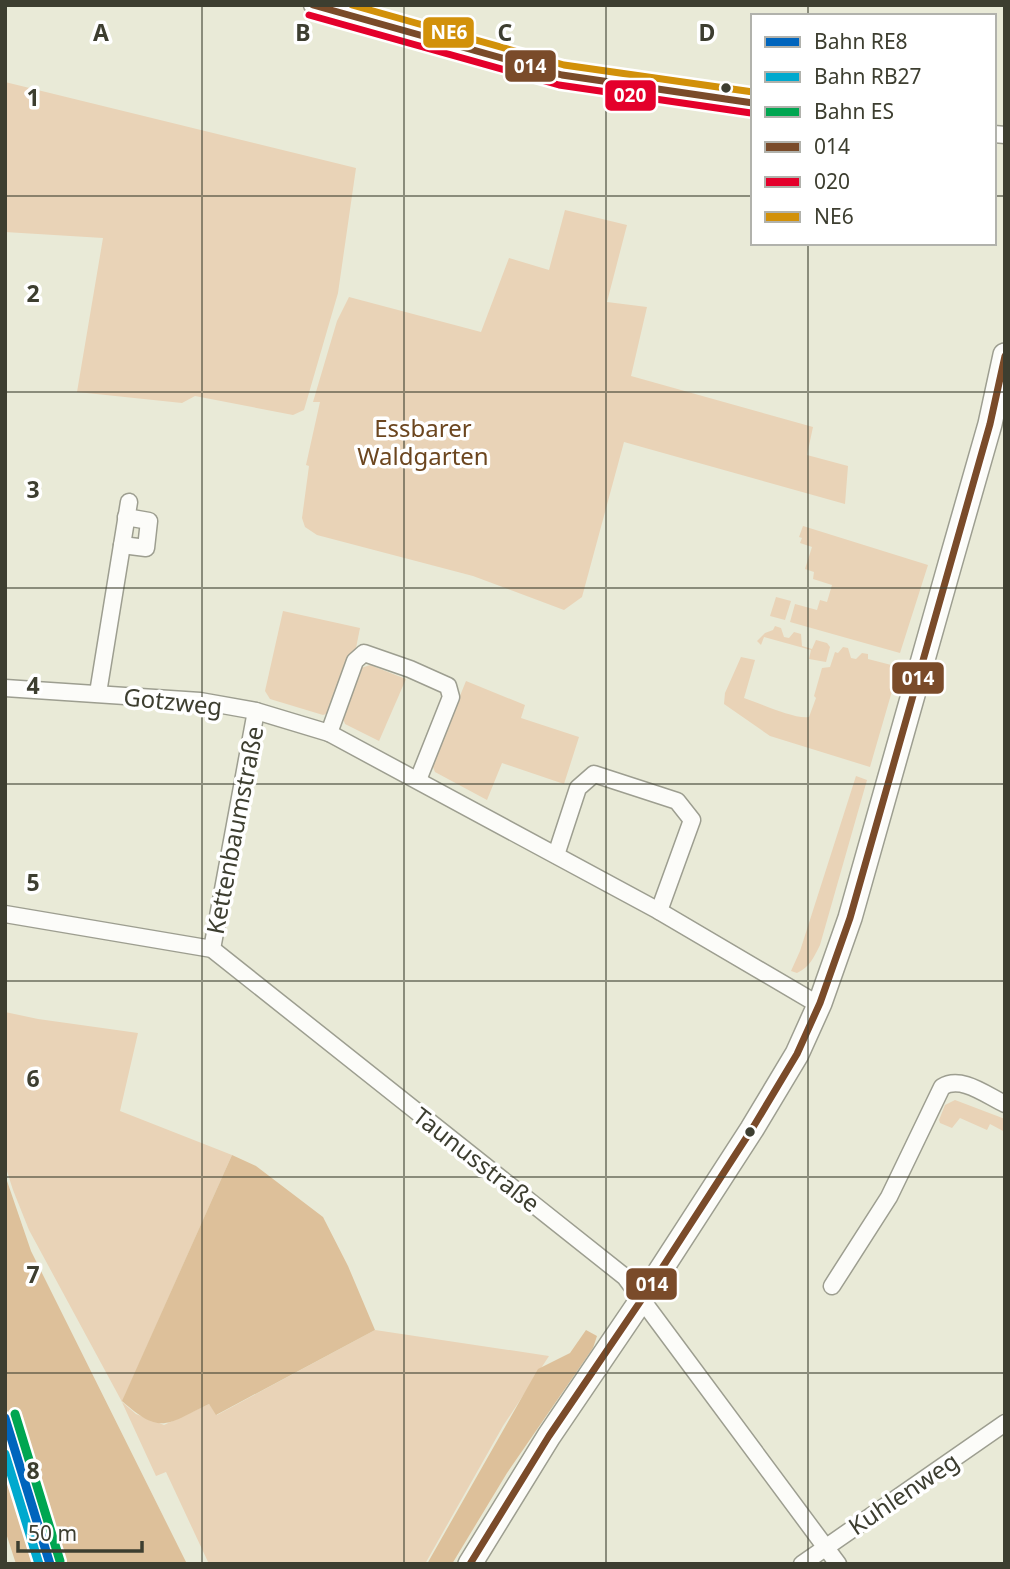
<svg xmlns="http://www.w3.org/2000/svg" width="1010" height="1569" font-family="'Noto Sans',sans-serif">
  <rect width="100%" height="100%" fill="#e9ead7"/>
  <!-- green -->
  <g fill="#e9d3b7">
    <path d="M5,82l351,86 -18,125 -34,117 -11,5 -98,-19 -13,7 -105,-11 26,-154 -98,-6z"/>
    <path d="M565,210l62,15 -20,77 40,5 -16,69 182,51 -6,28 41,11 -3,38 -221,-62 -42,155 -18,13 -91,-34 -156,-41 -12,-8 -3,-9 7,-52 -3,-1 14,-63h-7l24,-81 12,-24 132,35 28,-74 40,12z"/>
    <path d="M803,526l125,39 -28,88 -110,-31 5,-18 22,6 3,-10 7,2 5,-17 -19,-6 1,-7 -9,-3 7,-22 -12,-4 2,-5 -3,-1z"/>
    <path d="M776,597l15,4 -6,19 -15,-4z"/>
    <path d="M283,611l77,17 -4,20 -25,64 -8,3 -53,-16 -5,-8z"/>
    <path d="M775,626l6,2 3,9 5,1 5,-6 7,2 1,12 10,3 4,-9 11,3 3,4 -4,15 -17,-3 2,-9 -47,-13 -3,8 -4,-4 8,-8 8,-3z"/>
    <path d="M843,647l5,1 3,10 5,1 6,-6 6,1v5l31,8 -29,100 -100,-31 -46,-32 1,-11 16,-36 14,3 -11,38c15,5 52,22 65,19l7,-19 -2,-2 8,-28 8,-1 5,-15 3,1z"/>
    <path d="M370,665l36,14 -27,62 -34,-17 -3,-8 19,-48z"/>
    <path d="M466,681l59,24 -4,13 58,19 -15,47 -62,-21 -15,37 -52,-28 -3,-7z"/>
    <path d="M856,776l11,4 -47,165c-6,12 -10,22 -23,28l-6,-2 9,-20z"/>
    <path d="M5,1012l33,7 100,14 -18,78 112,44 -110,247 14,12 28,11 45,-21 8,11 158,-85 174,26 -46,70 -78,138h-216l-43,-92 -10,4 -35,-76 -92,-170 -16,-40 -8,-25z"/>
    <path d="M955,1100l50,19v13l-15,-8 -3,6 -27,-12 -8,10 -12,-5 -1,-3 6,-15z"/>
  </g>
  <!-- forest -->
  <g fill="#ddc09a">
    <path d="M232,1155l24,11 67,51 25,49 27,64 -159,85 -7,-11c-42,20 -48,32 -87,-3z"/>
    <path d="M5,1175l26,76 156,313h-171l-11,-34z"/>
    <path d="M586,1330l11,6 -4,12 -86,125 -55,91h-25l111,-195 32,-16z"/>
  </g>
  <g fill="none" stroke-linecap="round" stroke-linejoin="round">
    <!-- street casing -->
    <g stroke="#9d9e90" stroke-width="19">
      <g id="street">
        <path d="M312,5l250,70 191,28"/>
        <path d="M994,134l11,1"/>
        <path d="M122,545l24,3 3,-27 -23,-4"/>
        <path d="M5,688l195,13 56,10 73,22 330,178 160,94"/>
        <path d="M98,693l31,-191"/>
        <path d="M329,733l26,-72 9,-8 46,16 38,17 3,11 -33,83"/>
        <path d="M556,855l22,-67 16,-14 83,27 15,19 -33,91"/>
        <path d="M5,914l207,35 413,328 213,287"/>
        <path d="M212,949l44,-238"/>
        <path d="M832,1286l57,-89 53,-110c19,-12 44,8 63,17"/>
        <path d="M802,1564l203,-141"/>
      </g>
    </g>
    <!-- secondary casing -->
    <g stroke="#9d9e90" stroke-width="26">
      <path id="secondary" d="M470,1564l79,-128 93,-137 110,-170 45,-75 23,-51 30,-85 100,-354 40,-140 15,-69"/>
    </g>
    <!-- street -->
    <use href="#street" stroke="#fcfcf9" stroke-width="16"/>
    <!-- secondary -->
    <use href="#secondary" stroke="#fcfcf9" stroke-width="23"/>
    <!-- bus-1 casing -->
    <g stroke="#fff" stroke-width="12">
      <g id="bus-1">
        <path d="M313,5l249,70 191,28"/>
        <path d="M470,1564l79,-128 93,-137 110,-170 45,-75 23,-51 30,-85 140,-494 15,-68"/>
      </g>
    </g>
    <!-- bus-2 casing -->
    <g stroke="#fff" stroke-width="12">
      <path id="bus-2" d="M309,15l250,70 192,28"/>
    </g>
    <!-- bus-3 casing -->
    <g stroke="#fff" stroke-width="12">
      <path id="bus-3" d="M352,5l212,60 189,27"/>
    </g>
    <!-- bus-1 -->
    <use href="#bus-1" stroke="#7a4b2a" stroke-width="7"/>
    <!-- bus-2 -->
    <use href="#bus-2" stroke="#e4002b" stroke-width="7"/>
    <!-- bus-3 -->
    <use href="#bus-3" stroke="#d2910a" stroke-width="7"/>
    <!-- rail-1 casing -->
    <g stroke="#fff" stroke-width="14">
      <path id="rail-1" d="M5,1418l45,146"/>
    </g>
    <!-- rail-2 casing -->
    <g stroke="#fff" stroke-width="14">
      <path id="rail-2" d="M5,1454l34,110"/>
    </g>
    <!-- rail-3 casing -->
    <g stroke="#fff" stroke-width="14">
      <path id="rail-3" d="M15,1414l45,147"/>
    </g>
    <!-- rail-1 -->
    <use href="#rail-1" stroke="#0065bd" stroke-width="9"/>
    <!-- rail-2 -->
    <use href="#rail-2" stroke="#00a9ce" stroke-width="9"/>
    <!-- rail-3 -->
    <use href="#rail-3" stroke="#00a651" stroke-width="9"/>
  </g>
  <!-- grid -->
  <path fill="none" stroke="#3d3e30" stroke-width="2" stroke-opacity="0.55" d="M202,5v1559M404,5v1559M606,5v1559M808,5v11M5,196h748M994,196h11M808,243v1321M5,392h1000M5,588h1000M5,784h1000M5,981h1000M5,1177h1000M5,1373h1000"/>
  <!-- markers -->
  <g fill="#3d3e30" stroke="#fff" stroke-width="2.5">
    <circle cx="726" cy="88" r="6"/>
    <circle cx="750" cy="1132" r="6"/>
  </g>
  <g text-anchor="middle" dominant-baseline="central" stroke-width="7" stroke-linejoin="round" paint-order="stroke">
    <!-- park labels -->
    <g font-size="24" fill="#6c461f" stroke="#fff">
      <text x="423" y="427">Essbarer<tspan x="423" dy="28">Waldgarten</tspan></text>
    </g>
    <!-- street labels -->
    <g font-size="24" fill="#3d3e30" stroke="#fff">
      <text transform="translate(173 701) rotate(6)">Gotzweg</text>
      <text transform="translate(234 830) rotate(-79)">Kettenbaumstraße</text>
      <text transform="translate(477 1159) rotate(38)">Taunusstraße</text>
      <text transform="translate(903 1493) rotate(-34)">Kuhlenweg</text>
    </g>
  </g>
  <g font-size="23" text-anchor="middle" font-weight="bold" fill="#3d3e30" stroke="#fff" stroke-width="7" stroke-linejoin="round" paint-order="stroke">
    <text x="101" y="41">A</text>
    <text x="303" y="41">B</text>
    <text x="505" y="41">C</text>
    <text x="707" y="41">D</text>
    <text x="33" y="106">1</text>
    <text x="33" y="302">2</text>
    <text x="33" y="498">3</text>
    <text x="33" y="694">4</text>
    <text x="33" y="891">5</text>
    <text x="33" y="1087">6</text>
    <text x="33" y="1283">7</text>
    <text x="33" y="1479">8</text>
  </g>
  <g stroke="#fff" stroke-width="2.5">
    <rect x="422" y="16" width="53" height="33" rx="7" fill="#d2910a"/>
    <rect x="504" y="49" width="53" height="34" rx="7" fill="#7a4b2a"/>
    <rect x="604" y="79" width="53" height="33" rx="7" fill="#e4002b"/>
    <rect x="891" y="661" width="54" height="34" rx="7" fill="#7a4b2a"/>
    <rect x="625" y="1267" width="53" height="34" rx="7" fill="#7a4b2a"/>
  </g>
  <g font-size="19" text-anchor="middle" font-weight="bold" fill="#fff">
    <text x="449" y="39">NE6</text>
    <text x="530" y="73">014</text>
    <text x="630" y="102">020</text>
    <text x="918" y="685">014</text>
    <text x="652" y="1291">014</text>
  </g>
  <!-- border -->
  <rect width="1010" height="1569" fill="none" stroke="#3d3e30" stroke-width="14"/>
  <!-- legend -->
  <rect x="751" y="14" width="245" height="231" fill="#ffffff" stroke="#b1b2ac" stroke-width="2"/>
  <rect x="765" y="37" width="35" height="10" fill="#0065bd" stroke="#b1b2ac" stroke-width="2"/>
  <text x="814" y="49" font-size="21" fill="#3d3e30">Bahn RE8</text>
  <rect x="765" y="72" width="35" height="10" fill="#00a9ce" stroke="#b1b2ac" stroke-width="2"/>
  <text x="814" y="84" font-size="21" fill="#3d3e30">Bahn RB27</text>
  <rect x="765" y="107" width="35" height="10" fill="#00a651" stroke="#b1b2ac" stroke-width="2"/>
  <text x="814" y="119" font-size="21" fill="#3d3e30">Bahn ES</text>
  <rect x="765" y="142" width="35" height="10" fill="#7a4b2a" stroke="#b1b2ac" stroke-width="2"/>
  <text x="814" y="154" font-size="21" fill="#3d3e30">014</text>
  <rect x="765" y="177" width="35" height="10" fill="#e4002b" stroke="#b1b2ac" stroke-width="2"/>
  <text x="814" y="189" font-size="21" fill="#3d3e30">020</text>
  <rect x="765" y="212" width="35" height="10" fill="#d2910a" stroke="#b1b2ac" stroke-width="2"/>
  <text x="814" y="224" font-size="21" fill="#3d3e30">NE6</text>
  <!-- scale -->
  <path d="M18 1541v10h124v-10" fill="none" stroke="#3d3e30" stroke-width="3.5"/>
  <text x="28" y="1541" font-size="21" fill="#3d3e30" stroke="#ffffff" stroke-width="5" paint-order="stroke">50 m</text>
</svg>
